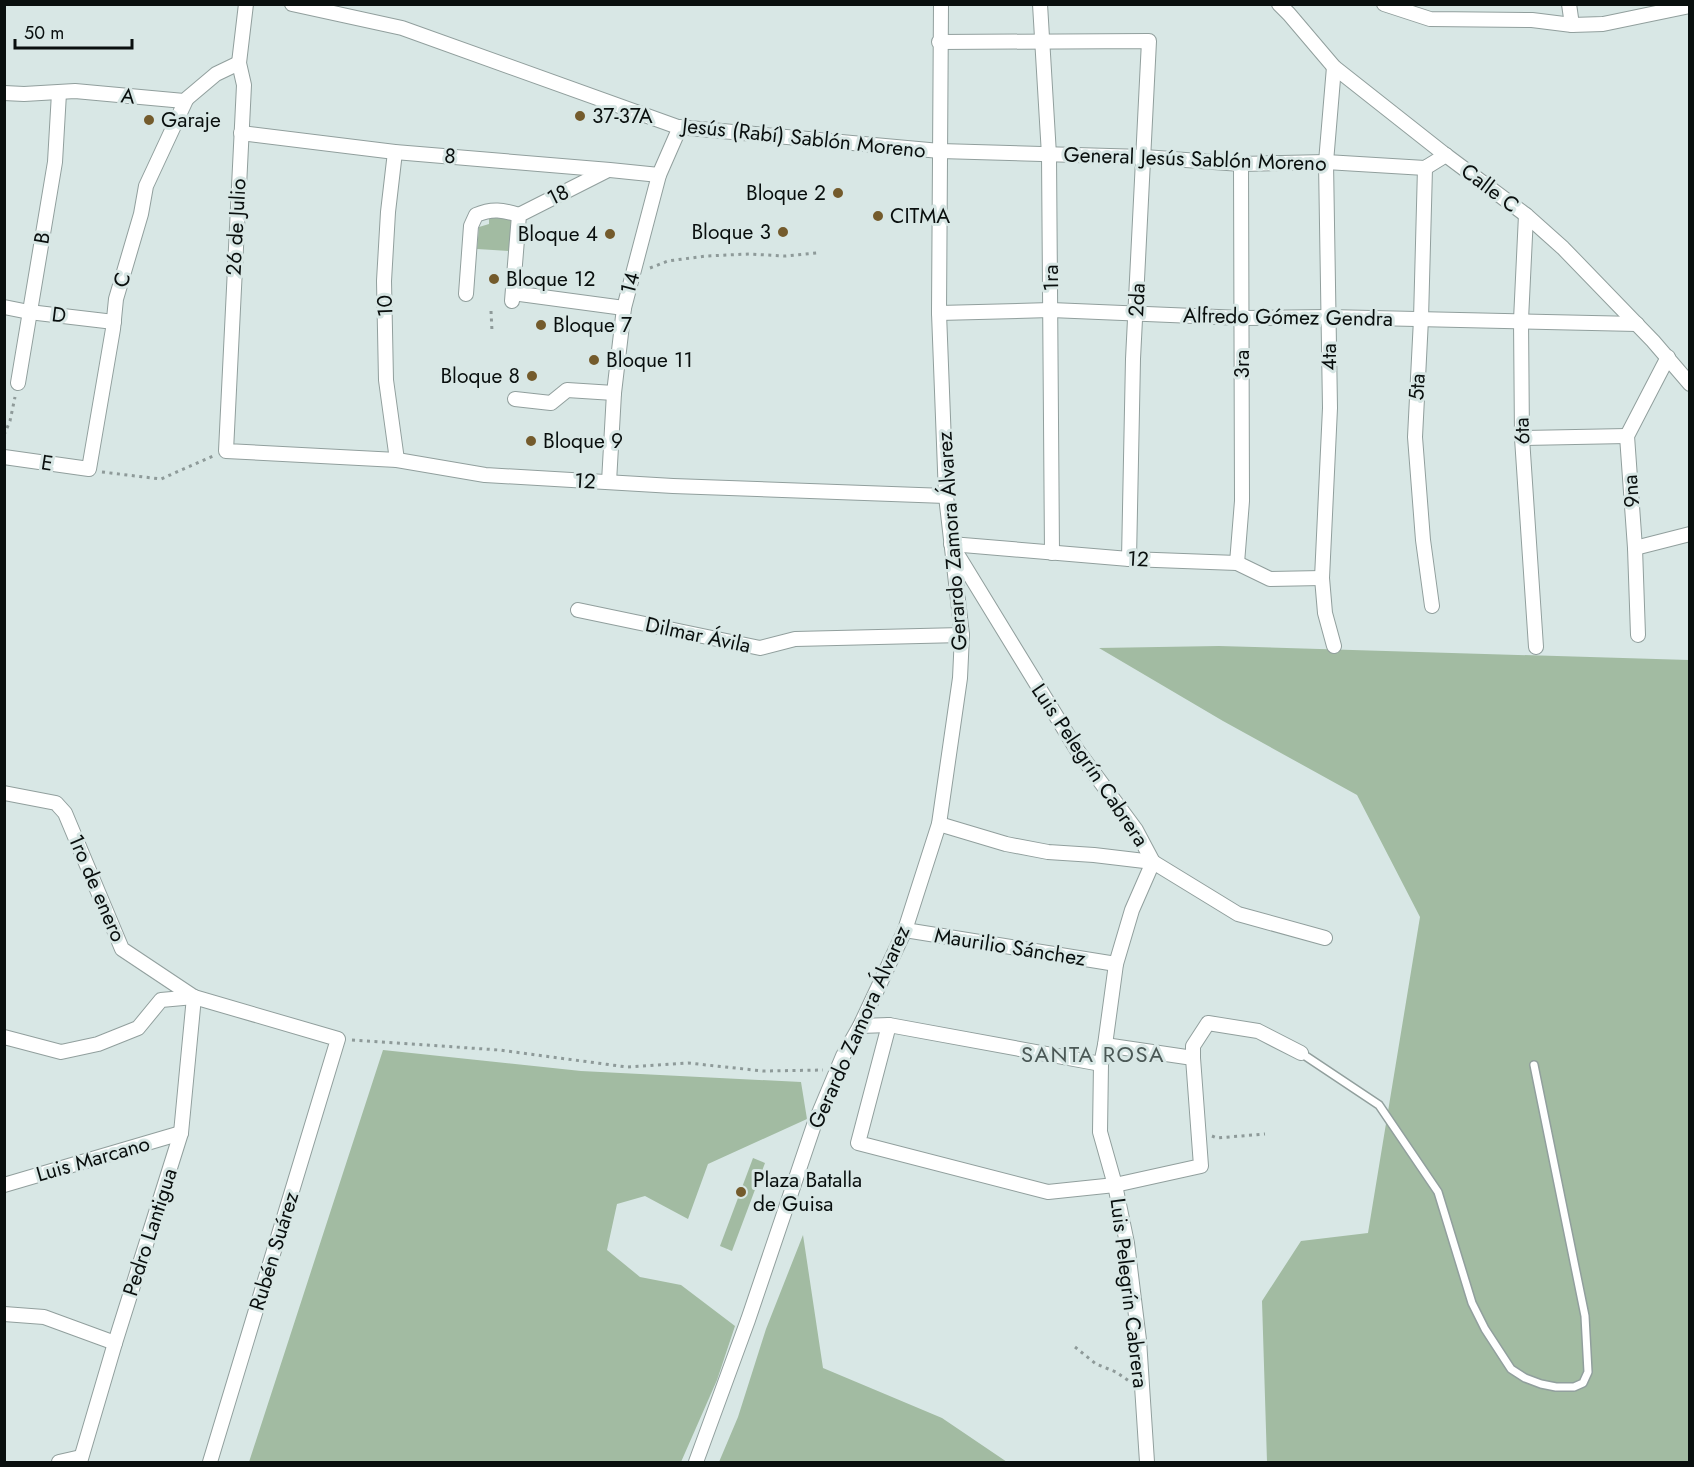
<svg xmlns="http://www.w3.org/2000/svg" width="1694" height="1467" font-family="Jost,sans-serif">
  <rect width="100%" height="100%" fill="#d8e7e5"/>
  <!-- green -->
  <g fill="#a2bba2">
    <path d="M489,215l24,2 -4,34 -32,-2 2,-22 10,-3z"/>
    <path d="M1219,646l470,14v802h-422l-5,-161 39,-60 67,-8 52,-316 -63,-122 -134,-74 -124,-73z"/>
    <path d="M383,1050l198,21 220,11 6,37 -99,45 -20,55 -43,-23 -28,8 -10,46 33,27 41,8 54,41 -18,54 -36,82h-432z"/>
    <path d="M753,1158l12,5 -33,88 -12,-5z"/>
    <path d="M803,1235l20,133 119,50 65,44h-288l19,-45 28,-88z"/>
  </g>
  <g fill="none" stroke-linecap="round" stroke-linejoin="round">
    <!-- service casing -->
    <g stroke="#919f9d" stroke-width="10">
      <path id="service" d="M1301,1053l78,52 59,87 34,111 13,26 26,40 14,9 16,6 15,3h18l9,-4 5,-11 -3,-56 -51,-251"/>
    </g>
    <!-- minor casing -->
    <g stroke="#919f9d" stroke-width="16">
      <g id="minor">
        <path d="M246,4l-7,59 5,22 -18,366 171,9 88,15 188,11 273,10"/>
        <path d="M292,4l110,24 276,99 262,24 204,6 97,7 85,-2 99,6 21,-13"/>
        <path d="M1040,4l9,151 3,398"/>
        <path d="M1279,4l10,10 45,53 109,86 83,62 37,33 90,93 37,43"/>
        <path d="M1384,4l46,15 102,1 40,5 31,-1 87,-18"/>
        <path d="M1569,4l3,21"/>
        <path d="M939,42l210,-1 -16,318 -4,200"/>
        <path d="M1334,67l-8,95 4,246 -8,170 3,35 9,33"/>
        <path d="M4,93l20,1 51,-3 109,10 32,-27 23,-11"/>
        <path d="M241,133l154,19 215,18 49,5"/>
        <path d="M395,152l-7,60 -4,69 2,99 11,80"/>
        <path d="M1425,168l-4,151 -6,118 8,103 9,66"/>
        <path d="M1526,215l-5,105 1,118 14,209"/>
        <path d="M466,294l5,-68 5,-11c16,-7 27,-5 43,0"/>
        <path d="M520,294l104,14"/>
        <path d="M512,301l7,-86 89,-45"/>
        <path d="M4,307l25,5 85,10"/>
        <path d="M939,313l112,-3 191,8 86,-1 309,7"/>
        <path d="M18,383l37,-221 4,-69"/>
        <path d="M515,399l36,4 16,-13 47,3"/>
        <path d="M1522,438l105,-2"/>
        <path d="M4,457l85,12 24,-140 3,-30 25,-85 5,-28 40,-86"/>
        <path d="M609,482l5,-89 10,-85 35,-133 21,-48"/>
        <path d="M951,544l178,15 108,4 33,16 52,-1"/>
        <path d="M1635,548l55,-14"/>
        <path d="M954,549l123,201 59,80 17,32 -21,48 -16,54 -11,81 -4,19 -1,68 15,53 12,58 12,97 8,122"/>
        <path d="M1237,563l5,-62 -1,-337"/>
        <path d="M578,610l182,38 35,-9 167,-4"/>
        <path d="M1638,635l-3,-87 -8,-112 41,-79"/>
        <path d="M4,793l52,10 9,10 57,136 72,48"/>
        <path d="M939,824l67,20 42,8 46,3 59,7 85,52 87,24"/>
        <path d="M905,930l211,34"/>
        <path d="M889,1025l-31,118 190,49 67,-7 86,-19 -8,-108"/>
        <path d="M860,1026l29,-1 212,39"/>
        <path d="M4,1037l57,15 37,-8 40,-16 23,-28 33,-3 144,42 -128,423"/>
        <path d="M1105,1045l88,13v-12l15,-23 50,8 43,22"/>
        <path d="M4,1185l177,-52"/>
        <path d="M4,1314l40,3 71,26"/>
        <path d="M59,1462l22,-5"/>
        <path d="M80,1462l35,-119 66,-210 13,-136"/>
        <path d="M696,1462l52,-142 66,-195 29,-69 17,-30 45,-96 34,-106 21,-146 2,-43 -16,-139 -7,-183 2,-309"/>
      </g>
    </g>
    <!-- path -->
    <g stroke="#8e9a99" stroke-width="3" stroke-dasharray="3 4.5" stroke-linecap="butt">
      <path d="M650,268l18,-7 38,-5 43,-2 36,2 32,-3"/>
      <path d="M491,311l1,20"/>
      <path d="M4,435l6,-14 5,-24"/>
      <path d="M102,472l59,7 52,-23"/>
      <path d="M352,1040l147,10 128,17 61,-4 75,8 60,-1"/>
      <path d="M1212,1136l5,2 48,-4"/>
      <path d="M1075,1347l21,17 20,8 13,9"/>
    </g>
    <!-- service -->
    <use href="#service" stroke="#fff" stroke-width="7"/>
    <!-- minor -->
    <use href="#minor" stroke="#fff" stroke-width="14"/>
  </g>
  <!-- markers -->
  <g fill="#745b2c" stroke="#d8e7e5" stroke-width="2">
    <circle cx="580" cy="116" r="6"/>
    <circle cx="149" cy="120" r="6"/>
    <circle cx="838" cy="193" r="6"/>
    <circle cx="878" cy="216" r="6"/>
    <circle cx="783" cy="232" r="6"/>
    <circle cx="610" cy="234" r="6"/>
    <circle cx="494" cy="279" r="6"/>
    <circle cx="541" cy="325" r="6"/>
    <circle cx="594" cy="360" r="6"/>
    <circle cx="532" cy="376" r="6"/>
    <circle cx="531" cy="441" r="6"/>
    <circle cx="741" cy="1192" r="6"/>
  </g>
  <g text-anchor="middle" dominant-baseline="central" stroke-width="6" stroke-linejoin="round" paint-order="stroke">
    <!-- street labels -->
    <g font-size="21" fill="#090f0e" stroke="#d8e7e5">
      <text transform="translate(128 96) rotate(6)">A</text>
      <text transform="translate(804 138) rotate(6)">Jesús (Rabí) Sablón Moreno</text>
      <text transform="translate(450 156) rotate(5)">8</text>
      <text transform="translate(1195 159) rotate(2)">General Jesús Sablón Moreno</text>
      <text transform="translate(1490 188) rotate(37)">Calle C</text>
      <text transform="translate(558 195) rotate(-26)">18</text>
      <text transform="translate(236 227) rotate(-87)">26 de Julio</text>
      <text transform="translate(42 238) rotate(-80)">B</text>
      <text transform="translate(1051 278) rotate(-91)">1ra</text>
      <text transform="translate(122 280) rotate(-74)">C</text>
      <text transform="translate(630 283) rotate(-75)">14</text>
      <text transform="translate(1137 300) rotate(-87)">2da</text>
      <text transform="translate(385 306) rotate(-92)">10</text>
      <text transform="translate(59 315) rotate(7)">D</text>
      <text transform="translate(1288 317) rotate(1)">Alfredo Gómez Gendra</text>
      <text transform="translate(1329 357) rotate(-91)">4ta</text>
      <text transform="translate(1242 364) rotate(-90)">3ra</text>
      <text transform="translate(1417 387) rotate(-87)">5ta</text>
      <text transform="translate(1522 431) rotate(-92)">6ta</text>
      <text transform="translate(47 463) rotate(9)">E</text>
      <text transform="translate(585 481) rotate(3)">12</text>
      <text transform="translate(1631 491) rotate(-94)">9na</text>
      <text transform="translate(952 541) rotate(-94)">Gerardo Zamora Álvarez</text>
      <text transform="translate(1138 559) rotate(3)">12</text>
      <text transform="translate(698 635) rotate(12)">Dilmar Ávila</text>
      <text transform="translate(1090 765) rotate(56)">Luis Pelegrín Cabrera</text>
      <text transform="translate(97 888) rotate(67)">1ro de enero</text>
      <text transform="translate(1010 947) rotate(9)">Maurilio Sánchez</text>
      <text transform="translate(859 1027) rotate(-66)">Gerardo Zamora Álvarez</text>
      <text transform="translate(93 1159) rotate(-16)">Luis Marcano</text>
      <text transform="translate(150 1232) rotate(-72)">Pedro Lantigua</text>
      <text transform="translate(274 1251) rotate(-73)">Rubén Suárez</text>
      <text transform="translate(1129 1293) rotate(83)">Luis Pelegrín Cabrera</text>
    </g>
    <!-- poi labels -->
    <g font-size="21" fill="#090f0e" stroke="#d8e7e5" text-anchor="start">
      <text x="592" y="116">37-37A</text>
      <text x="161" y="120">Garaje</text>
      <text x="826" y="193" text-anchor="end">Bloque 2</text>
      <text x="890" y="216">CITMA</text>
      <text x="771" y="232" text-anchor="end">Bloque 3</text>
      <text x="598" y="234" text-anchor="end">Bloque 4</text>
      <text x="506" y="279">Bloque 12</text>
      <text x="553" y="325">Bloque 7</text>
      <text x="606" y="360">Bloque 11</text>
      <text x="520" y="376" text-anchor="end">Bloque 8</text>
      <text x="543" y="441">Bloque 9</text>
      <text x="753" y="1180">Plaza Batalla<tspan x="753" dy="24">de Guisa</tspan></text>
    </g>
    <!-- neighbourhood labels -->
    <g font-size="22" letter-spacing="1.5" fill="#4b5856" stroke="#d8e7e5">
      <text x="1093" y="1054">SANTA ROSA</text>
    </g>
  </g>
  <!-- border -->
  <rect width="1694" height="1467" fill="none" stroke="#090f0e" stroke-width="12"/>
  <!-- scale -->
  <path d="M15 39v9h117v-9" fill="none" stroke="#090f0e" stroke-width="3"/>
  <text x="24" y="39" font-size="18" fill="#090f0e" stroke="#d8e7e5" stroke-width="4.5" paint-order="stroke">50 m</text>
</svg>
